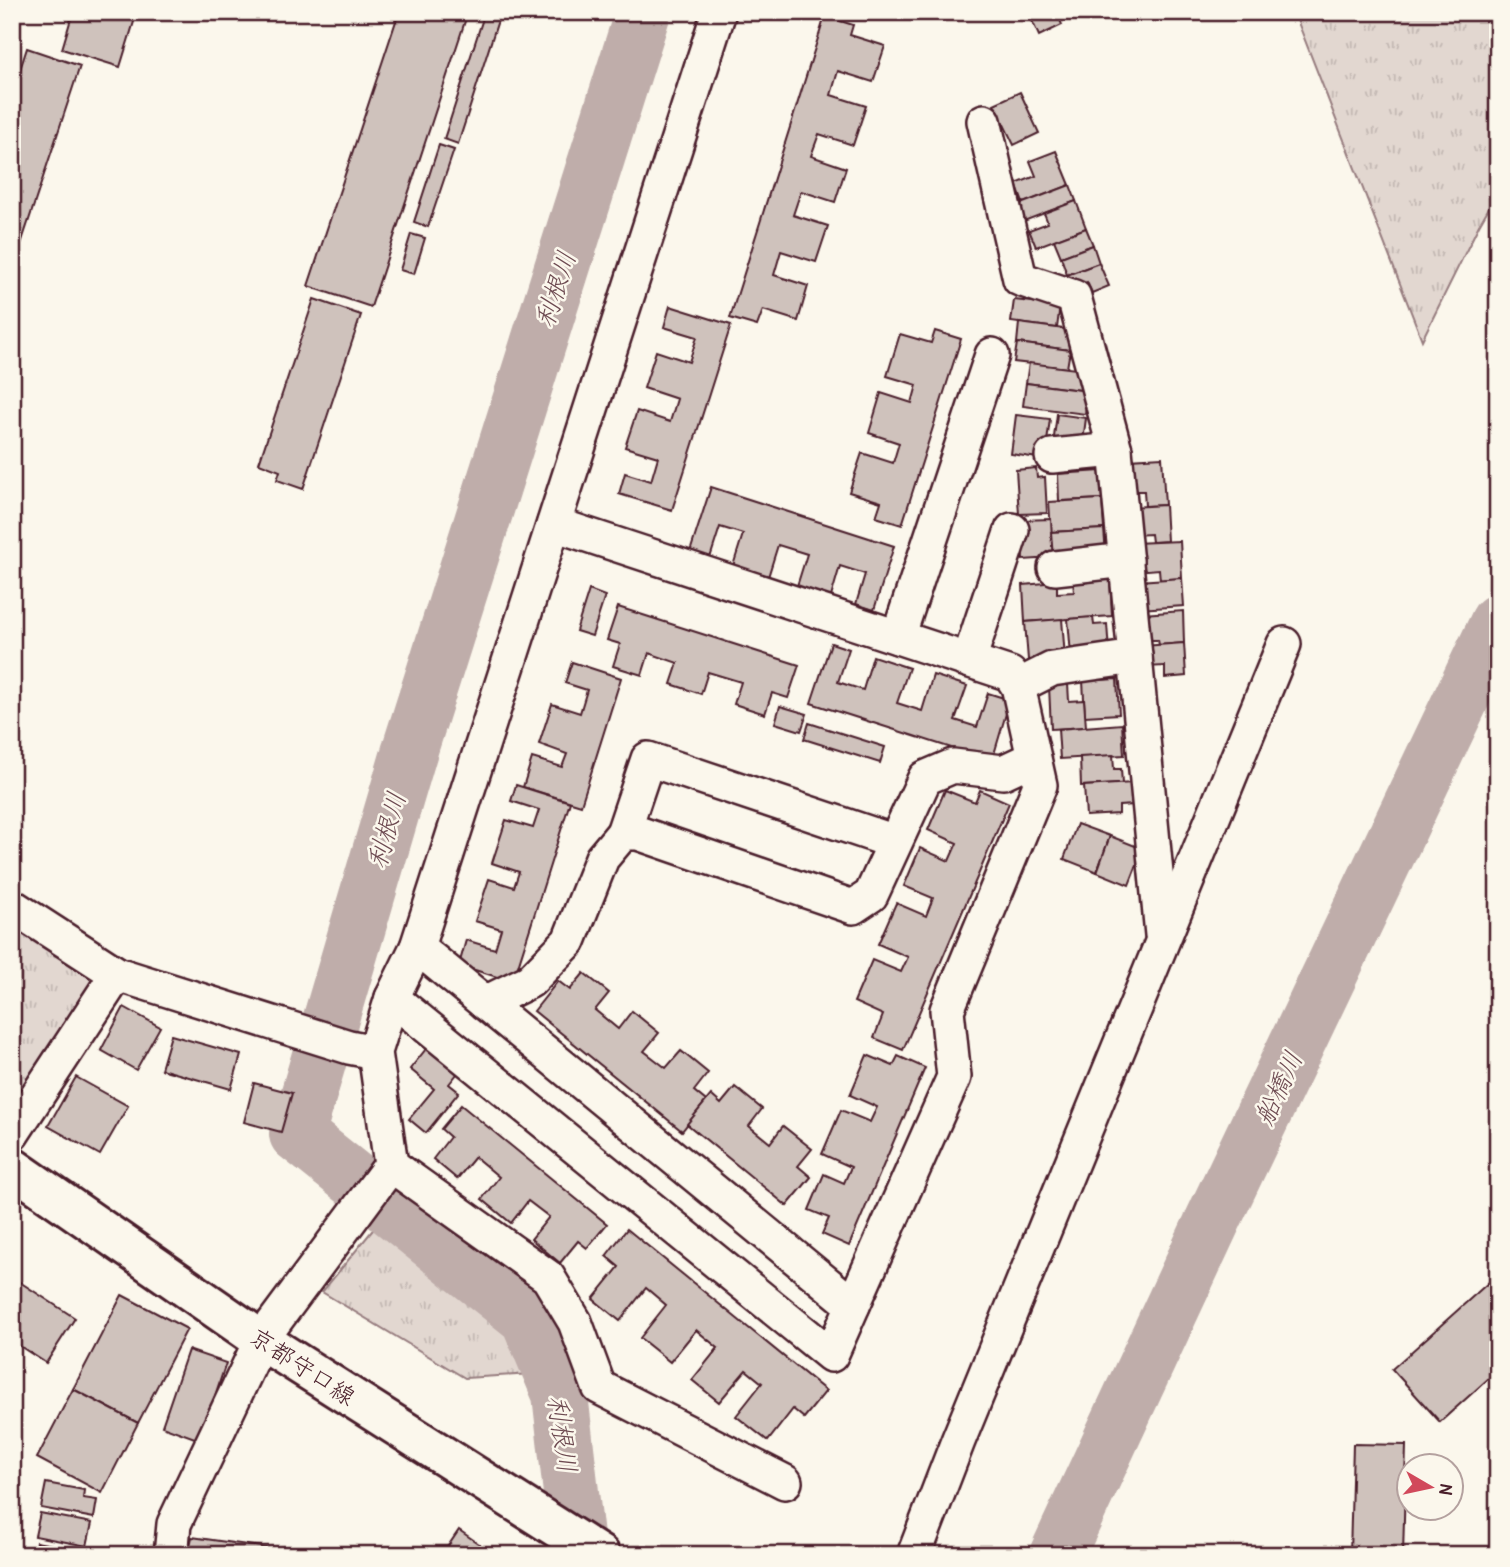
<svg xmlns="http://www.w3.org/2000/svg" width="1510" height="1567" font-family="'Patrick Hand','Klee One',sans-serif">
  <defs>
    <pattern id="grass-tufts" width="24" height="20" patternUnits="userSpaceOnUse" patternTransform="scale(1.75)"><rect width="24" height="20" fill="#e2d7d0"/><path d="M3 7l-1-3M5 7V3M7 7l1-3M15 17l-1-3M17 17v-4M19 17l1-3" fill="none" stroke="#c3b8b3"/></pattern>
  </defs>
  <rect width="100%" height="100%" fill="#fbf7ec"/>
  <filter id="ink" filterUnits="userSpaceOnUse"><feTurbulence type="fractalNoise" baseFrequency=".0143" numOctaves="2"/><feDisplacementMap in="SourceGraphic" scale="14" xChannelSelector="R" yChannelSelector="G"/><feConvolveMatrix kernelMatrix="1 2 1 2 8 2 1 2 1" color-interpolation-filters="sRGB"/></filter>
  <g filter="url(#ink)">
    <!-- grass -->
    <g fill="url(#grass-tufts)" stroke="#967b7e" stroke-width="2">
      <path d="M1294,12h204v180l-19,33 -57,115z"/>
      <path d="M12,922l88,56 -76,115 -12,-7z"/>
      <path d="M381,1220l130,100 21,54 -67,4 -143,-86z"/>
    </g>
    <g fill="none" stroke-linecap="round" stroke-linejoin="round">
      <!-- river -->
      <g stroke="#bfadaa" stroke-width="56">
        <path d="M578,1555l-18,-161 -32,-76 -231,-184 115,-391 231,-731"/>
        <path d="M1057,1555l163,-350 278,-583"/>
      </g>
    </g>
    <!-- building -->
    <g fill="#cfc2bc" stroke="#4a1f2b" stroke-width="2">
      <path d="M73,12h64l-17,55 -58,-18z"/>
      <path d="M399,12h69l-97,295 -63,-21z"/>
      <path d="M485,12l15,2 -42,130 -14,-5z"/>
      <path d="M1028,12h29l5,13 -23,11z"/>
      <path d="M825,16l28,9 -3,10 35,11 -12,36 -35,-11 -7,24 35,11 -13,39 -34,-11 -8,22 35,12 -11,34 -34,-11 -8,24 35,11 -12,36 -35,-11 -7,24 34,11 -10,35 -35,-11 -6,16 -27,-8z"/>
      <path d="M27,48l53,18 -66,199 -2,-1v-170z"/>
      <path d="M1020,92l19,41 -25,12 -20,-41z"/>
      <path d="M439,145l15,5 -26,77 -14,-5z"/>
      <path d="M1056,151l14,34 -47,18 -7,-19 20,-8 -6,-15z"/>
      <path d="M1070,185l6,16 -52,20 -6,-16z"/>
      <path d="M1076,201l10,27 -50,19 -7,-17 19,-7 -4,-10z"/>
      <path d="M1086,228l7,17 -32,12 -7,-17z"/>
      <path d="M411,234l14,4 -11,36 -14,-4z"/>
      <path d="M1093,245l6,18 -32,12 -6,-18z"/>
      <path d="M1099,263l10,23 -17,7 -5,-11 -15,5 -5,-12z"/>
      <path d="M314,299l47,16 -58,174 -26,-9 3,-9 -21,-8z"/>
      <path d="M1014,300l46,5 -3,23 -46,-6z"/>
      <path d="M670,306l61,19 -59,185 -53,-16 6,-21 26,8 7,-24 -33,-10 12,-36 33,11 7,-23 -33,-11 12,-37 33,11 8,-25 -33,-10z"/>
      <path d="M1019,323l53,7 -2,20 -53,-7z"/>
      <path d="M935,331l26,8 -59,186 -26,-8 5,-15 -32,-10 13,-39 31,10 6,-20 -30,-10 12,-40 31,10 5,-18 -30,-9 13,-42 31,9z"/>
      <path d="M1017,343l53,7 -3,18 -53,-6z"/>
      <path d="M1029,363l55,7 -3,20 -55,-7z"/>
      <path d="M1026,383l62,8 -3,23 -62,-8z"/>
      <path d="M1057,414l29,4 -4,31 -29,-4z"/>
      <path d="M1016,415l34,4 -3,23h-7l-2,16 -27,-4z"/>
      <path d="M1162,457l3,48 -20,1 -1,-15h-13l-2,-32z"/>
      <path d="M1036,468l1,10 8,-1 2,36 -28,1 -3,-44z"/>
      <path d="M1101,471l1,28 -43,2 -1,-27z"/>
      <path d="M711,487l183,59 -20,64 -18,-6 9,-30 -25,-8 -9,31 -34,-11 10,-32 -29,-9 -10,32 -35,-11 10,-32 -23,-7 -10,31 -20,-6z"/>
      <path d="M1102,499l2,30 -53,3 -2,-30z"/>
      <path d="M1165,505l2,36 -15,1 -1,-8 -18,1 -2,-28z"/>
      <path d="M1051,519l2,39 -30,2 -2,-40z"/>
      <path d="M1104,529l2,26 -53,3 -2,-26z"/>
      <path d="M1180,541l2,37 -22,2 -1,-11 -23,2 -2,-28z"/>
      <path d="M1182,578l2,28 -45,3 -1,-28z"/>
      <path d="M1110,579l2,37 -87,6 -2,-37 34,-3v11l17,-1 -1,-10z"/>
      <path d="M589,590l16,6 -13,40 -16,-5z"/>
      <path d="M618,607l181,58 -11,33 -16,-5 -7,21 -31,-10 7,-22 -33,-10 -7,22 -30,-10 7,-21 -29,-10 -7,22 -29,-9 7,-22 -13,-4z"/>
      <path d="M1183,611l1,32 -25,2 -1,-5h-13l-2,-26z"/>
      <path d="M1093,617l1,8 13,-1 2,28 -38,3 -3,-36z"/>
      <path d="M1062,619l3,39 -37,2 -3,-38z"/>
      <path d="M831,643l18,6 -11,33 25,8 10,-34 36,12 -12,35 25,8 11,-36 34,11 -12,34 22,7 11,-34 22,7 -18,61 -181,-58z"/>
      <path d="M1184,643l2,33 -21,2v-12l-20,1 -2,-21z"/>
      <path d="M572,662l49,16 -40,127 -58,-18 9,-29 30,9 5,-13 -28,-10 13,-40 28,9 7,-23 -22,-7z"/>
      <path d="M1117,679l2,35 -34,2 -2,-35z"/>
      <path d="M1068,684l1,17 15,-1 2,27 -35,2 -2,-43z"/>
      <path d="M780,706l27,8 -6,17 -26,-8z"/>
      <path d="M809,723l76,24 -5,16 -76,-24z"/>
      <path d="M1122,724l2,31 -64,4 -2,-30z"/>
      <path d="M1113,755l1,14h7l1,15 -41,2 -1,-29z"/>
      <path d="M1133,783l1,22 -15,1v8l-33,2 -2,-30z"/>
      <path d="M516,785l54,17 -57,180 -54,-17 7,-25 29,9 6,-20 -26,-8 14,-42 25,8 5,-15 -27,-9 14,-43 27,8 6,-18 -28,-9z"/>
      <path d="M945,790l30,12 5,-12 29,13 -106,247 -29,-12 9,-23 -29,-13 18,-42 29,12 7,-15 -30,-13 18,-41 30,13 7,-18 -29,-12 16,-38 29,13 8,-18 -29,-13z"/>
      <path d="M1077,824l33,12 -13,36 -33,-13z"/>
      <path d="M1110,836l33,13 -14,36 -32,-13z"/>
      <path d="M584,973l25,20 -14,17 23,19 14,-18 27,22 -15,18 22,17 15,-17 27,22 -14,18 12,10 -24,30 -148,-120 24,-30 12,9z"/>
      <path d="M124,1007l36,20 -24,43 -35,-20z"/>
      <path d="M171,1035l70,20 -10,34 -70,-20z"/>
      <path d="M430,1044l31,25 -12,15 10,8 -33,41 -17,-14 25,-30 -24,-20z"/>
      <path d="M867,1055l26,11 5,-10 27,12 -76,178 -27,-12 7,-16 -20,-8 15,-36 20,9 7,-16 -29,-13 19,-44 29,12 7,-15 -27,-12z"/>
      <path d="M76,1077l52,29 -28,49 -52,-29z"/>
      <path d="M254,1083l38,10 -11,39 -37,-10z"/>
      <path d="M735,1087l27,22 -13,17 21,17 13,-17 29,23 -14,17 13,11 -24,29 -100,-82 24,-29 10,9z"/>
      <path d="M461,1105l146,119 -20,24 -9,-7 -18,22 -29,-24 18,-22 -21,-16 -17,22 -29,-24 17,-22 -24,-20 -18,22 -24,-20 17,-22 -9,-8z"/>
      <path d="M627,1229l199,162 -22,27 -11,-9 -25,32 -32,-25 26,-33 -16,-13 -27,32 -27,-22 26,-32 -22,-18 -26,32 -30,-24 26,-33 -20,-17 -26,33 -27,-22 26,-32 -13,-11z"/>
      <path d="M1498,1274v96l-58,52 -48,-53z"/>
      <path d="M12,1277l63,41 -29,45 -34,-22z"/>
      <path d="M122,1295l65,34 -49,94 -65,-34z"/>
      <path d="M188,1350l38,13 -26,77 -38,-14z"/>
      <path d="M73,1389l65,34 -36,70 -65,-35z"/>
      <path d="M1353,1444l53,1 -3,110h-53z"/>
      <path d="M46,1483l38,7 -1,8 14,2 -3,18 -53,-10z"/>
      <path d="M40,1513l52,10 -5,23 -52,-10z"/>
      <path d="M459,1530l36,25h-53z"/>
      <path d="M192,1537l124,18h-128z"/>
      <path d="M36,1542l48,9 -1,4h-50z"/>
    </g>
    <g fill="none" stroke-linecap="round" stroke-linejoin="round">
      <!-- minor casing -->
      <g stroke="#4a1f2b" stroke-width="38">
        <g id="minor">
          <path d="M984,121l36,158 54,18 41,153 47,485"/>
          <path d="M1052,456l63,-6"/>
          <path d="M1055,568l71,-8"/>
          <path d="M898,637l94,-282"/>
          <path d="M969,660l43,-130"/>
          <path d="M1018,686l34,-17 83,-12"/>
          <path d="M623,833l25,-74 247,83"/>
          <path d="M12,906l105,68 232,73 26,5"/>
          <path d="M417,947l436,358"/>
          <path d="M392,998l439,357 123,-278 -7,-67 93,-225 -22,-99 -8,-12 -456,-150"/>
          <path d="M485,1003l45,-22 39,-40 33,-83 21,-25h15l215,74 18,-12 54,-117 28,-12 50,6 30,-14"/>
          <path d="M12,1134l105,-160"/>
          <path d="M391,1165l157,112 27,45 24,65 186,95"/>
          <path d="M171,1555l3,-31 87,-184 130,-175 -16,-113 17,-54 25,-51 302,-935"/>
          <path d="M914,1555l44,-114 326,-797"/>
        </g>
      </g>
      <!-- primary casing -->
      <g stroke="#4a1f2b" stroke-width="44">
        <path id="primary" d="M12,1167l249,173 339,215"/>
      </g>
      <!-- minor -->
      <use href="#minor" stroke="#fbf7ec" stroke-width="33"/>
      <!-- primary -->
      <use href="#primary" stroke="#fbf7ec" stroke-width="38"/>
    </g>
  </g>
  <g text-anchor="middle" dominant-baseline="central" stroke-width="5" stroke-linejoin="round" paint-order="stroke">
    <!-- street labels -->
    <g font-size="24" fill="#4a1f2b" stroke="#fbf7ec">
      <text transform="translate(303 1366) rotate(33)">京都守口線</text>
    </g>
    <!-- water labels -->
    <g font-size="26" font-style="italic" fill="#6d4a51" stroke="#fbf7ec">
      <text transform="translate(555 289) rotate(-72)">利根川</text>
      <text transform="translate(386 830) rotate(-74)">利根川</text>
      <text transform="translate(1278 1088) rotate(-65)">船橋川</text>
      <text transform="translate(563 1434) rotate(82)">利根川</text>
    </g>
  </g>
  <!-- margin -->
  <rect width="1510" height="1567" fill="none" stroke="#fbf7ec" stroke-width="42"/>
  <rect x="21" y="21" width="1468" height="1525" fill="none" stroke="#4a1f2b" stroke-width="2.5" filter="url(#ink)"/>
  <!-- north arrow -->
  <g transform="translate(1430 1487) rotate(99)"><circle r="33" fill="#fbf7ec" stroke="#b4a19f" stroke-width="2"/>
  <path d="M0-5L12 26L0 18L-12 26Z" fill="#d1495b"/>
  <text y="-10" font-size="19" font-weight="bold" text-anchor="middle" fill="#4a1f2b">N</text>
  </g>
</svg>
